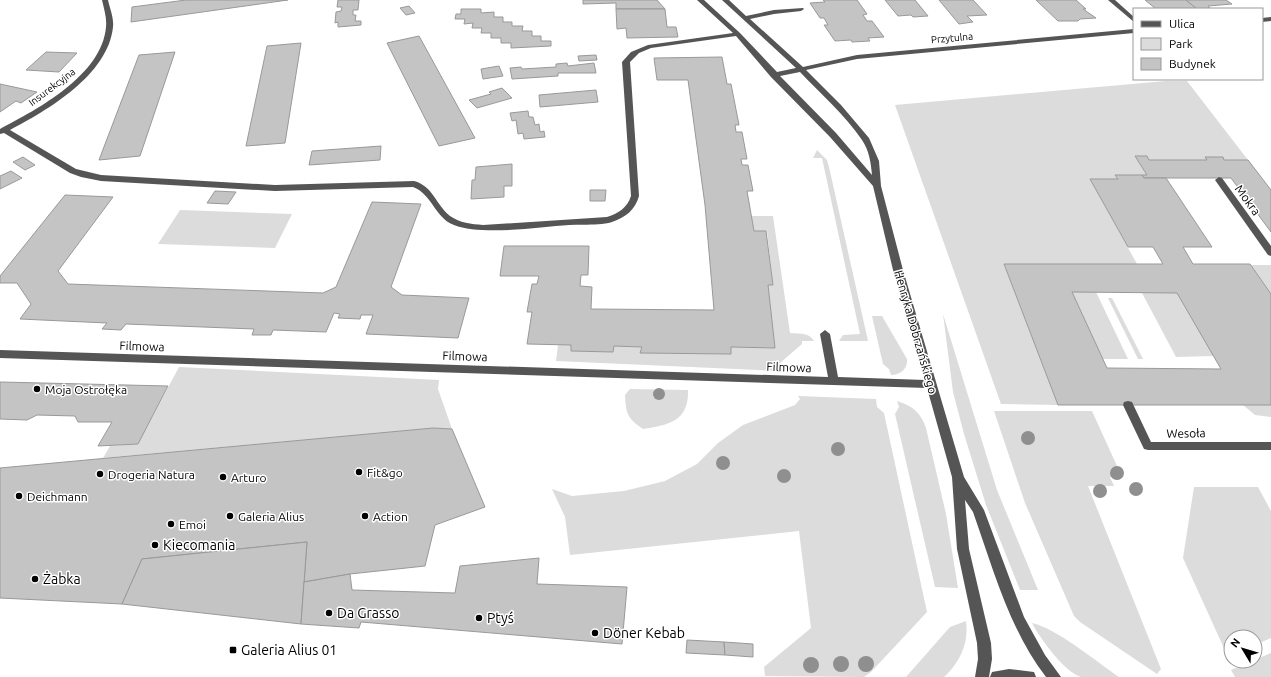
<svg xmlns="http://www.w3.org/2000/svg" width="1271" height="677" font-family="Ubuntu,sans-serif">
  <rect width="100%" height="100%" fill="#fff"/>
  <!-- green -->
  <g fill="#dcdcdc">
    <path d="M1166,81h21l61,79h-24l-2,-3h-16l1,3h-58l-2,-4h-12l12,19 -31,1 2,3h-28l47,85 -133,1 54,140 -57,-1 -106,-299z"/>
    <path d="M817,150l10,10 2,7 39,174h-29l4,-6 17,-1 -38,-176h-9z"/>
    <path d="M180,210l112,4 -17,34 -117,-4z"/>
    <path d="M751,216h22l17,117c8,1 19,-1 24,8h-12v3l-22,19 1,8 -225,-10 2,-16h13v6l42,1 1,-6 28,1 -2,6 91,1v-7l44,1 -7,-63 5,-1 -6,-53h-13z"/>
    <path d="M1251,265h20v29z"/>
    <path d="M1072,292h24l32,67h-25z"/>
    <path d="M1142,293h35l37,63 -38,1z"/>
    <path d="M1108,298h4l31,61h-5z"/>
    <path d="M943,314l54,176 41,100h-18l-34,-85 -22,-71 -11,-42z"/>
    <path d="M872,316h10l25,43c1,9 -6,16 -16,16l-2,-6 -6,-5z"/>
    <path d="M179,367l260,13 -1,9 14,40 -19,-1 -330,30 7,-12 28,-2z"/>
    <path d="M630,389l58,1c1,31 -19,35 -45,39 -16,-11 -17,-15 -18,-34z"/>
    <path d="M798,396l78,3 1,8 7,6 43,199 -56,60 -7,5 -99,-1 -1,-9 47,-39 -12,-97 -229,24 -5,-38 -13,-28 20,7 52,-5 41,-10 32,-17 21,-21 25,-18 52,-20 5,-6z"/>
    <path d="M897,401c16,5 24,12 29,27l20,86 12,74 -23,-1 -40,-173 4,-7z"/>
    <path d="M1243,405h28v12l-16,-2z"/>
    <path d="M994,411h98l30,66h-12l4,9h-26l73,183 -4,5 -77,-52 -6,-6 -49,-113z"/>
    <path d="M1194,487h64l13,24v127l-16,7v-8h-24v18l-3,2 -45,-99z"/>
    <path d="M966,621c3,22 -6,41 -22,56h-38l44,-50z"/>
    <path d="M1032,623c24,5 65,39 87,54 -10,0 -28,0 -38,0 -17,-5 -41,-39 -49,-54z"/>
    <path d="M1271,653v24h-36l-4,-7z"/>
  </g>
  <!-- building -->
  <g fill="#c4c4c4" stroke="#999" fill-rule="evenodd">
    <path d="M186,0h102l-157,22 1,-15z"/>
    <path d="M338,0h21l-1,10h-5v5h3l-1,6h6v4l-23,2v-5l-3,1 1,-11 5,-1 1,-4h-5z"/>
    <path d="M583,0h74l8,9h-49v-6l-33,1z"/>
    <path d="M823,0h34l10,14 -4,1 4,6h5l12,16 -16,1 2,3 -18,1 -1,-2 -16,1 -11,-16h4l-4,-7h-4l-10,-15 15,-1z"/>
    <path d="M885,0h30l13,16 -15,1 -2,-2 -13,1z"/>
    <path d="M939,0h34l14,15 -20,1 6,6 -14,2z"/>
    <path d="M1036,0h40l10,9h-3l13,9 -16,1 -2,2h-20z"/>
    <path d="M1145,0h41l11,9h-41z"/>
    <path d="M1186,0h40l6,4 -24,2 3,3h-14z"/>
    <path d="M409,6l6,7 -9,2 -6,-7z"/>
    <path d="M461,9h20v4l13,-1v5h9v5h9v4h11l-1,5h10v5h9v5h10v5l-40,2v-5h-10v-5h-10v-5h-10l1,-5h-10l1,-5 -9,1 1,-5h-10l1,-5h5z"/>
    <path d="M616,9h49l2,18h9l2,10 -51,1 -1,-10 -9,1z"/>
    <path d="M419,36l56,102 -36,8 -52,-103z"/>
    <path d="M301,43l-16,100 -39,3 21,-100z"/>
    <path d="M46,52l31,1 -18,19 -33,-2z"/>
    <path d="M175,52l-35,104 -41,4 40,-105z"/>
    <path d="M596,55l1,5 -18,1 -1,-5z"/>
    <path d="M722,57l5,27h4l8,41h-4l1,7h6l5,27h-6l1,6h6l5,26h-6l7,40h12l7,54h-5l7,63 -44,-1v7l-91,-1 2,-6 -28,-1 -1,6 -42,-1v-6l-44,-1 5,-32h-5l5,-28h5l2,-8h-39l4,-30h85l-1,29h-7l-1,11 12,1 -1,22 123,1 -9,-105 -17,-125h-31l-3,-22z"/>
    <path d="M567,63l1,3 26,-3 2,10h-38v3l-46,3 -2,-11 11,-1 1,2 34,-2v-3z"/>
    <path d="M499,66l4,10 -20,3 -2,-10z"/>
    <path d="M0,84l37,8 -16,11 -5,-2 -16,11z"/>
    <path d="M502,88l10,10 -35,10 -8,-8 22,-6 -2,-2z"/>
    <path d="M596,90l2,12 -58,5 -1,-12z"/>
    <path d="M528,111l1,6h4l2,8 4,-1 1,8 4,-1 1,6 -21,2 -1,-6 -5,1 -2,-14 -4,1 -2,-8z"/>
    <path d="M381,146l-1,14 -71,5 3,-14z"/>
    <path d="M1135,156h12l2,4h58l-2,-3h18l1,3h24l23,30v42l-40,-54h-87l-2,-3h5z"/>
    <path d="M23,157l12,8 -10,5 -12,-8z"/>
    <path d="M512,164v22h-8v11l-33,2 1,-19h3l1,-13z"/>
    <path d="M11,171l11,7 -22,11v-13z"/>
    <path d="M1115,175h27l2,3h22l46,69h-29l10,17h57l21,30v111h-213l-54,-141h159l-10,-17h-25l-38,-68h28zM1072,292l105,1 44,76 -114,-1z"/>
    <path d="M590,190h16l-1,11h-15z"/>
    <path d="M215,191l21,1 -8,12 -21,-1z"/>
    <path d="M65,195l48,2 -55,74 10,13 255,9 13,-6 36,-85 49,2 -30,83 11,8 67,3 -11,40 -92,-4 7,-19h-12l-1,4 -22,-1 2,-4 -6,-1 -8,19 -53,-2 -2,5h-19l2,-6 -128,-5 -5,6 -19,-1 5,-6 -87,-4 11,-15 -14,-21h-17v-7z"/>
    <path d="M0,382l168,4 -30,58 -40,2 14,-24h-34l-3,-6 -38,-1 -10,5 -27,-1z"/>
    <path d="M433,428l19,1 33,78 -50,18 -10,41 -75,8 -46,8 3,-40 -165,17 -20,45 -122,-6v-130z"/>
    <path d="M307,542l-6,82 -179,-20 20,-45z"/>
    <path d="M539,558l-2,26 90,3 -5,57 -261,-22 -2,6 -58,-4 3,-42 46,-8 2,16 103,3 5,-27z"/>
    <path d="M687,640l37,2 1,13 -39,-2z"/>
    <path d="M724,642l29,2v13l-28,-2z"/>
  </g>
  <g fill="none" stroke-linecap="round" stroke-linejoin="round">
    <!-- minor -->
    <g fill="#555" fill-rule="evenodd">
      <path d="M102,0h6c2,9 6,18 5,27 -5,48 -65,83 -103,103l66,39 25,6 174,10 139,-4c19,5 22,24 36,35 10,7 21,8 33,9l124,-8c12,-4 20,-9 24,-21l-9,-134 9,-10 17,-7 85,-12 -36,-33h7l36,33 37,39 19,-4 -74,-68h7l17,16 28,-6 29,-2 1,1 -3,2 -27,3 -24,5 53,48 54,-12 277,-26v4l-277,26 -51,11 35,35 28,33 10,23 2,25 22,84 61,207 20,33 40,107 21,38 16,22h-15c-37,-48 -53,-109 -73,-165l-8,-12 4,49 22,94 1,16 -3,18h-14l3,-18 -1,-16 -20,-94 -5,-72 -25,-89 -927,-30v-8l828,27 -8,-43 5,-4 5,4 8,43 87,3 -32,-110 -20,-84 -43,-49 -59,-60 -35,-41 -85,12 -12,5 -9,9 9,134c-4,14 -13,21 -27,26 -13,4 -29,2 -43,3 -31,2 -87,11 -115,0 -19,-7 -22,-31 -41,-38l-138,4 -174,-10 -20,-4 -11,-4 -66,-40 -4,1v-5c38,-20 102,-54 106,-102 1,-9 -2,-18 -4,-27zM800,72c20,21 45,43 62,68 7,10 9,23 10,35l-36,-42 -56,-57z"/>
      <path d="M1108,0h7l19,17v5z"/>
      <path d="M1271,17v4l-9,1v-4z"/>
      <path d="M1219,177l3,1 49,68v10l-3,-1 -53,-75z"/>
      <path d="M1128,401l4,1 19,40h120v8h-123l-4,-1 -21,-44 1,-3z"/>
      <path d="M1009,669l25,3 2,5h-46l2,-5z"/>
    </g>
  </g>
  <!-- trees -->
  <g fill="#8f8f8f">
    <circle cx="659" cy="394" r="6"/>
    <circle cx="1028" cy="438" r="7"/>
    <circle cx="838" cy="449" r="7"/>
    <circle cx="723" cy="463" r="7"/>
    <circle cx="1117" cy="473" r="7"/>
    <circle cx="784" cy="476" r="7"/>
    <circle cx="1136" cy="489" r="7"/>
    <circle cx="1100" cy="491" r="7"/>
    <circle cx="841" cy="664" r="8"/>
    <circle cx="866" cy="664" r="8"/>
    <circle cx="811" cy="665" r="8"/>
  </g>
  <!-- markers -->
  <g fill="#000" stroke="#fff" stroke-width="1.5">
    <circle cx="37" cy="389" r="4"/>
    <circle cx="359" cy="472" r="4"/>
    <circle cx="100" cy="474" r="4"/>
    <circle cx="223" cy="477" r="4"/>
    <circle cx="19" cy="496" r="4"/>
    <circle cx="230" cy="516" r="4"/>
    <circle cx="365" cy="516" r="4"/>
    <circle cx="171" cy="524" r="4"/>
    <circle cx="155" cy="545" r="4"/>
    <circle cx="35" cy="579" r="4"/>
    <circle cx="329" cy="613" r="4"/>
    <circle cx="479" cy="618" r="4"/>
    <circle cx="595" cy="633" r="4"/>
    <rect x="229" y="646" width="8" height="8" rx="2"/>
  </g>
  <g text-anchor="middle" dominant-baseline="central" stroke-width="3" stroke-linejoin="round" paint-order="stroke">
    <!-- far-street labels -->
    <g font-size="10" fill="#000" stroke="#fff">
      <text transform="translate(952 38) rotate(-5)">Przytulna</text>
      <text transform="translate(52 87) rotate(-37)">Insurekcyjna</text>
    </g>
    <!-- street labels -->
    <g font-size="12" fill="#000" stroke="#fff">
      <text transform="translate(1248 200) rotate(54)">Mokra</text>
      <text transform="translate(916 332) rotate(74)">Henryka Dobrzańskiego</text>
      <text transform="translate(142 346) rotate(2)">Filmowa</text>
      <text transform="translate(465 356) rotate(2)">Filmowa</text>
      <text transform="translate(789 367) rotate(2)">Filmowa</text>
      <text transform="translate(1186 433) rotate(-1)">Wesoła</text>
    </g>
    <!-- poi labels -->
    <g font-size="12" fill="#000" stroke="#fff" text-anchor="start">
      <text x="45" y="389">Moja Ostrołęka</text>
      <text x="367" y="472">Fit&amp;go</text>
      <text x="108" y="474">Drogeria Natura</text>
      <text x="231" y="477">Arturo</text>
      <text x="27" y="496">Deichmann</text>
      <text x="238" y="516">Galeria Alius</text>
      <text x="373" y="516">Action</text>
      <text x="179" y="524">Emoi</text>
    </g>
    <!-- near-poi labels -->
    <g font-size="14" fill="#000" stroke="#fff" text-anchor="start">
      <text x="163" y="545">Kiecomania</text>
      <text x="43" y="579">Żabka</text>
      <text x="337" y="613">Da Grasso</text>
      <text x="487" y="618">Ptyś</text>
      <text x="603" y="633">Döner Kebab</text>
      <text x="241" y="650">Galeria Alius 01</text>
    </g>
  </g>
  <!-- legend -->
  <rect x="1133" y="8" width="130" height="72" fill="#ffffff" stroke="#999999"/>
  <rect x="1141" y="21" width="20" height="6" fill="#555555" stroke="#999999"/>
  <text x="1169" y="28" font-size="12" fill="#000000">Ulica</text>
  <rect x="1141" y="38" width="20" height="12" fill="#dcdcdc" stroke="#999999"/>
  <text x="1169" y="48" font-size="12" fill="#000000">Park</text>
  <rect x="1141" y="58" width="20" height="12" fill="#c4c4c4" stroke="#999999"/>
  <text x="1169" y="68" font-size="12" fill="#000000">Budynek</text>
  <!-- north arrow -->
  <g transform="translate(1243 649) rotate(308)"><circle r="19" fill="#ffffff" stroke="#999999"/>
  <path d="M0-3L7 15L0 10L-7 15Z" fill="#000000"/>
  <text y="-6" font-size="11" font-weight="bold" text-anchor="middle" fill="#000000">N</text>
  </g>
</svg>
